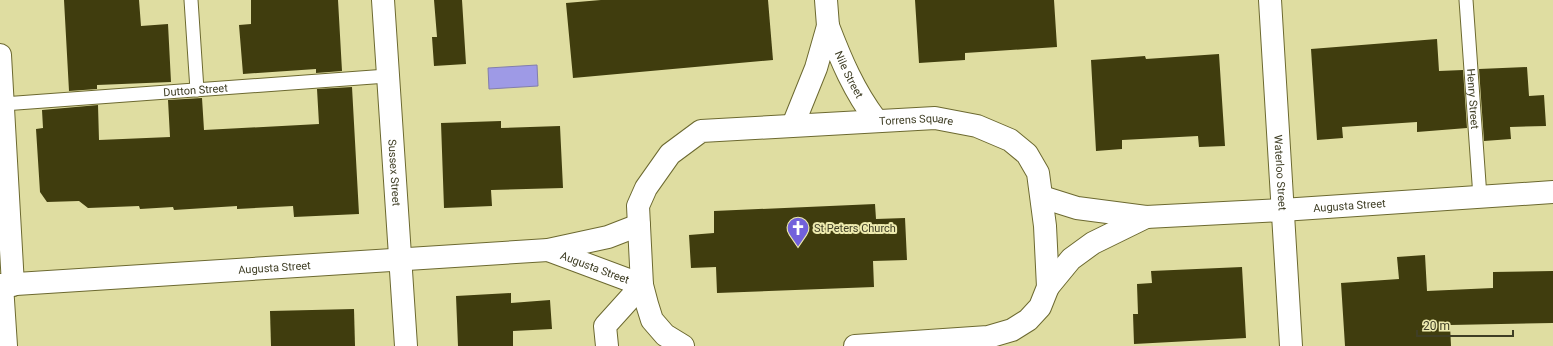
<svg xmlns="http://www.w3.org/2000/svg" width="1553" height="346" font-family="Roboto,sans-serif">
  <rect width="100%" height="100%" fill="#dfdda1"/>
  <!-- water -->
  <path fill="#9e9ae6" stroke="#827eac" d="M537,65l1,21 -49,3 -1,-21z"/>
  <!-- building -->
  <g fill="#403d0e">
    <path d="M64,0h75l2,26 27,-2 3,58 -74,3v4l-28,2z"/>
    <path d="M251,0h87l4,71 -26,2v-4l-73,5 -4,-49 12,-1z"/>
    <path d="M434,0h28l4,64 -32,2 -2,-29h5z"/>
    <path d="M601,0h167l5,60 -200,18 -7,-75z"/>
    <path d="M915,0h139l3,47 -92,6v7l-46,3z"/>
    <path d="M1437,39l2,32 24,-1 4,58 -50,4v-10l-75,5 1,11 -26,2 -6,-91z"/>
    <path d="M1219,54l6,92 -26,1 -1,-11 -76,4v9l-26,2 -5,-91 54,-4 1,3z"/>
    <path d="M1527,67l2,29 15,-1 2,31 -36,1 1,12 -27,2 -5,-72z"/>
    <path d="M352,87l7,127 -65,3 -1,-11 -56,3v-3l-63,4 -1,-3 -33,2 -1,-3 -51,2 -9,-7 -32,1 -7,-10 -4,-63 7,-1 -1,-18 56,-5 1,35 71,-3 -2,-37 34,-2 2,32 115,-6 -2,-35z"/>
    <path d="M501,121v7l59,-2 3,62 -72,2 1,16 -48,2 -3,-85z"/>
    <path d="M875,204l1,15 29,-1 2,42 -34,1 1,26 -157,6 -1,-26 -25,1 -2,-33 25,-2v-22z"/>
    <path d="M1425,255l2,36 66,-3v-16l60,-1v52l-103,2 1,21h-106l-4,-63 58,-4 -2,-22z"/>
    <path d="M1242,267l4,71 -112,6 -1,-30h5l-1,-30 15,-1 -1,-12z"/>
    <path d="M511,293v10l39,-3 2,29 -39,2v15h-55l-2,-50z"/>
    <path d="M354,309l1,37h-84l-1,-35z"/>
  </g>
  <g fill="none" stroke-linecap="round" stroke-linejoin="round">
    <!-- service casing -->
    <g stroke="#6c6930" stroke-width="15">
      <g id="service">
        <path d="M191,0l6,90"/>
        <path id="s1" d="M1466,0l14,197"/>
        <path id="s2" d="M3,104l384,-28"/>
      </g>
    </g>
    <!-- minor casing -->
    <g stroke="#6c6930" stroke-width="24">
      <g id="minor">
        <path id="s3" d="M383,0l23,346"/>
        <path d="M826,0l2,26"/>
        <path id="s4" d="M1270,0l21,346"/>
        <path d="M0,55l13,230"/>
        <path id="s5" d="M793,125l23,-57 12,-42c13,34 26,65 48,94"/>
        <path id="s6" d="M1042,197l35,11 69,9 136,-7 271,-18"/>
        <path id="s7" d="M548,250l94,35 -37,41 2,20"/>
        <path id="s8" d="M0,285l548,-35 60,-13 31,-12"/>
        <path d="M2,285l4,61"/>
        <path d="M1048,287l23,-28 22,-16 53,-26"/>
        <path id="s9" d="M683,346l-18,-11 -13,-15 -5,-16 -5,-19 -4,-79 8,-18 24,-34 31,-23 234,-13 42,8 33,14 17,14 11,19 7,53 3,61 -8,20 -12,13 -16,10 -24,7 -133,9"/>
      </g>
    </g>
    <!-- service -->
    <use href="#service" stroke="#fff" stroke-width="13"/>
    <!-- minor -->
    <use href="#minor" stroke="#fff" stroke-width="22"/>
  </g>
  <!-- icons -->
  <defs>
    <g id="church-pin" transform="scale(1.15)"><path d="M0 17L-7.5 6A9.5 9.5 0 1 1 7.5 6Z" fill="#7261db" stroke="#edeaae"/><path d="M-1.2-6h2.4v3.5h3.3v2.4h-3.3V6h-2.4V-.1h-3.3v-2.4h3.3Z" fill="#fff"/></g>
  </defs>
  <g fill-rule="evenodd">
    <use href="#church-pin" x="798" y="228"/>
  </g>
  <g text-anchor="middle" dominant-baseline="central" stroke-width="4" stroke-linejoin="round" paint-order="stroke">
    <!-- street labels -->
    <g font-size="11" fill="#3f3e25" stroke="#edeaae">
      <text stroke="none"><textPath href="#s5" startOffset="158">Nile Street</textPath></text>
      <text stroke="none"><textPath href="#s2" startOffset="193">Dutton Street</textPath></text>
      <text stroke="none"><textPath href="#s1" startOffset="99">Henry Street</textPath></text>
      <text stroke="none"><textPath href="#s9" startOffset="472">Torrens Square</textPath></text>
      <text stroke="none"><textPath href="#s3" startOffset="173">Sussex Street</textPath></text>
      <text stroke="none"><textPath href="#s4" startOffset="173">Waterloo Street</textPath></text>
      <text stroke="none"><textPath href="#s6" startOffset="310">Augusta Street</textPath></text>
      <text stroke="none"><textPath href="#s8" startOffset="275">Augusta Street</textPath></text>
      <text stroke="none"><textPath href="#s7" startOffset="50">Augusta Street</textPath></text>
    </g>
    <!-- poi labels -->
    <g font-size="11" fill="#3f3e25" stroke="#edeaae" text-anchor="start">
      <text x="814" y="228">St Peters Church</text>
    </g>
  </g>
  <!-- scale -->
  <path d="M1417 330v6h96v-6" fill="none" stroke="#3f3e25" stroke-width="2"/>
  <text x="1423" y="330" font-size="12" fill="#3f3e25" stroke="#edeaae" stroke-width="3" paint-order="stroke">20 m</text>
</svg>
